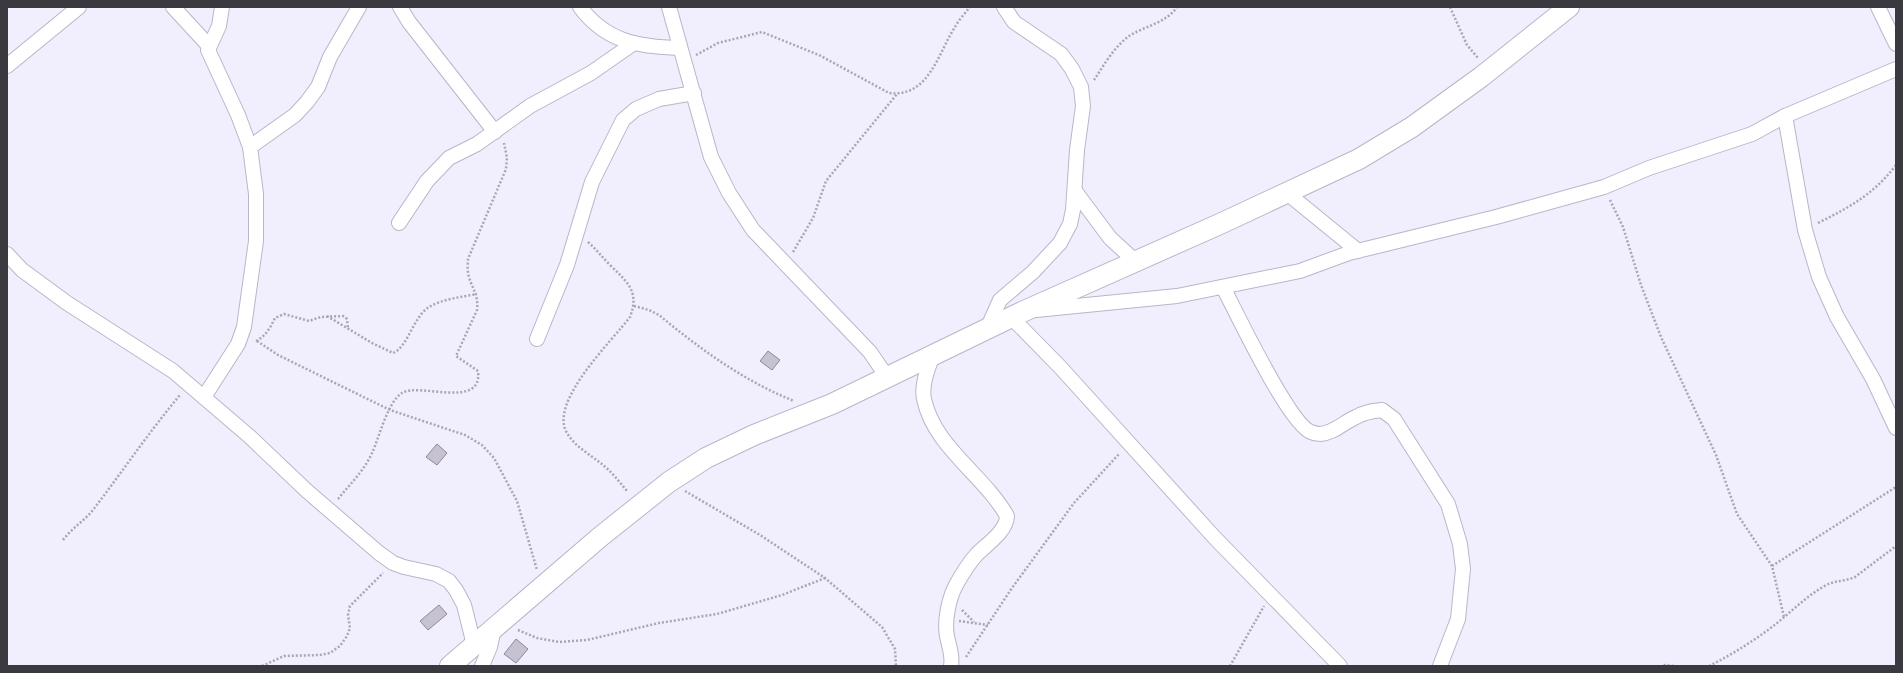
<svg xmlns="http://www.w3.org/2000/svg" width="1903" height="673" font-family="'Exo 2',sans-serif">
<rect width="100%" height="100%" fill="#f1eefe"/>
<!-- building -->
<g fill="#c6c2d2" stroke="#8b8897">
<path d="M768,351l12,9 -8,10 -12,-9z"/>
<path d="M437,444l10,9 -10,12 -11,-8z"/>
<path d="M439,605l8,9 -19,16 -8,-9z"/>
<path d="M516,639l12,10 -12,14 -12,-9z"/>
</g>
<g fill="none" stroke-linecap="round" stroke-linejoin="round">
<defs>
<g id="street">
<path d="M173,7l36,39"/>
<path d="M400,7l9,15 86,110"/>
<path d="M580,7c26,35 59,40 100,41"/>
<path d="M669,7l42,150 18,36 24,37 117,122 17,25"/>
<path d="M1878,7l18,37"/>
<path d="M7,66l72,-59"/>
<path d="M1785,116l20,114 14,47 18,40 36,62 23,49"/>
<path d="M250,147l45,-32 12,-13 11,-15 12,-30 29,-50"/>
<path d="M1075,191l35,47 25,23"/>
<path d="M1287,193l71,58"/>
<path d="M399,223l28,-42 22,-23 28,-14 53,-38 61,-33 43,-30"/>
<path d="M7,254l15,16 45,33 106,68 76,65 58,55 72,62 14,10 11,4 32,7 13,7 7,9 8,15 10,40"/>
<path d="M1223,287c13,25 66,137 88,145 2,1 7,2 9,2 14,-1 24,-12 36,-17 8,-5 17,-6 26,-7l12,9 54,85 12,40 3,25 -5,50 -18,47"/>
<path d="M1036,310l141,-14 123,-25 49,-18 147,-36 108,-30 45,-19 103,-34 33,-18 111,-47"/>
<path d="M1011,317l50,51 153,169 126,129"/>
<path d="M987,329l13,-29 33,-28 27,-29 10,-19 3,-14 4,-60 6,-44 -2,-19 -9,-18 -11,-15 -47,-32 -10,-15"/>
<path d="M537,339l30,-74 25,-83 31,-62 13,-11 23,-10 35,-6"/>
<path d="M933,355c-5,13 -12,30 -9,44 10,48 60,76 83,117 0,15 -21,29 -30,38 -8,9 -15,20 -21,31 -7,13 -12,36 -9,51 2,11 6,19 4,30"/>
<path d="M204,397l34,-53 6,-17 12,-86v-47l-6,-47 -12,-32 -30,-65 11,-24 3,-19"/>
<path d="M482,666l8,-19 4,-19"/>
</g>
<path id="secondary" d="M450,666l150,-129 69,-55 37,-24 48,-23 78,-31 190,-92 200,-89 137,-64 53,-32 69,-50 88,-70"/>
</defs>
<!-- street casing -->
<use href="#street" stroke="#b9b6c6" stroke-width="16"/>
<!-- secondary casing -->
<use href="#secondary" stroke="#b9b6c6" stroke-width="22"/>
<!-- path -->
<g stroke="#a9a6b3" stroke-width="2.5" stroke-dasharray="2 2" stroke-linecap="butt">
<path d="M1450,7l17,38 11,13"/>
<path d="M696,55l22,-12 44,-11 57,23 70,38c40,5 49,-40 66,-66 4,-7 10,-14 15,-20"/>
<path d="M1094,80c10,-15 20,-33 35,-44 16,-10 37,-13 48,-29"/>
<path d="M1610,200l13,27 18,58 20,52 55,118 21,59 35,52 12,51"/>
<path d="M1818,223c32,-16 56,-29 78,-58"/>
<path d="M588,242c8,7 14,15 22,23 17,17 30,26 20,52 -17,23 -82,85 -63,116 8,14 24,22 36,32 10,8 17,18 25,27"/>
<path d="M793,252l20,-34 13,-37 71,-87"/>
<path d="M634,306l15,4 10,5c41,34 85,66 135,86"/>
<path d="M327,316l45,27 21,10c15,-6 20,-36 36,-46 13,-8 33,-10 48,-13"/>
<path d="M256,341c10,-5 14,-13 19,-23l9,-4 25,7 12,-4 22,-1 4,3 1,10"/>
<path d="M257,341l21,14 112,55 75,25 17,10 12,13 23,43 20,69"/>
<path d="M685,491l75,44 65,43 57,49 13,22 1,17"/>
<path d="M338,499c12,-15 26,-28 34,-46 7,-15 16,-52 30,-60 17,-11 81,17 76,-22l-22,-15 21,-46c2,-18 -7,-23 -9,-38 -1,-4 0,-9 0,-13l38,-90 1,-11 -3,-15"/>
<path d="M63,540c9,-12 21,-19 30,-30 29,-38 56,-78 87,-115"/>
<path d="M1772,566l124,-79"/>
<path d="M962,610l12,12"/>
<path d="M959,621l29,4"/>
<path d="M518,630l19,8 22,4 28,-2 72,-17 58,-9 65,-19 43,-17"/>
<path d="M966,657l46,-69 62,-85 45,-49"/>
<path d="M262,666l22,-10 36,-1 10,-2 10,-7 7,-10 3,-8 -2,-13 2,-9 33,-33"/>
<path d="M1230,666l34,-60"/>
<path d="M1664,666l1,-1 10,1"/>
<path d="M1709,666c22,-11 43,-24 63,-39 17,-13 32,-29 51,-40 10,-7 21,-5 32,-10l41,-31"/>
</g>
<!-- street -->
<use href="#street" stroke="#fff" stroke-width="14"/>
<!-- secondary -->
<use href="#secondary" stroke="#fff" stroke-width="20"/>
</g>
<!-- border -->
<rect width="1903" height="673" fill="none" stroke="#3b3940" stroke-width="16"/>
</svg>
